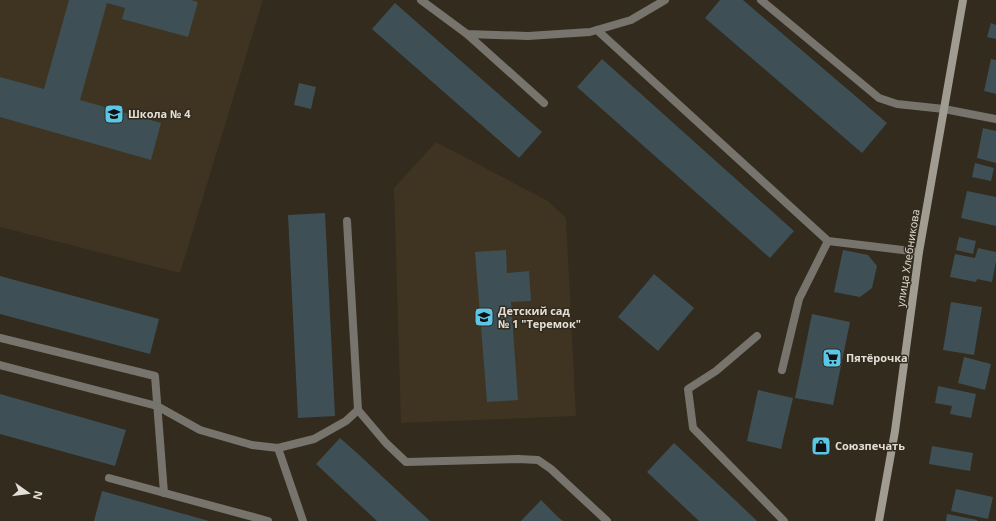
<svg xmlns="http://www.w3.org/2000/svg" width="996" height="521" font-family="'Open Sans',sans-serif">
<rect width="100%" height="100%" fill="#322b1e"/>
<!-- built -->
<g fill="#3e3421">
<path d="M0,0h263l-83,273 -180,-46z"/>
<path d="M436,142l112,59 18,17 10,198 -175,7 -7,-235z"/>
</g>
<!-- building -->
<g fill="#3e5055">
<path d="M69,0h122l7,2 -10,35 -66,-18 3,-11 -18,-5 -27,97 81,23 -10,37 -151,-43v-40l44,12z"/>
<path d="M720,0h23l144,123 -25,30 -157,-135z"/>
<path d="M395,3l147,129 -23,26 -147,-129z"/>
<path d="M991,23l5,2v14l-9,-2z"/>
<path d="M602,59l192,172 -24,27 -193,-171z"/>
<path d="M991,59l5,1v34l-12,-3z"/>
<path d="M299,83l17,4 -5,22 -17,-4z"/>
<path d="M983,128l13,3v32l-19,-5z"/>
<path d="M975,163l19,5 -3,13 -19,-4z"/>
<path d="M967,191l29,6v29l-35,-8z"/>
<path d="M325,213l10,203 -37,2 -10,-203z"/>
<path d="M959,237l17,4 -3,13 -17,-4z"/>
<path d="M978,248l18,4v9l-4,21 -15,-3 -1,3 -26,-5 5,-23 20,4z"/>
<path d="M506,250l1,23 22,-2 2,30 -20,1 7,98 -31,2 -12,-150z"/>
<path d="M843,250l25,5 9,11 -5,22 -12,9 -26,-5z"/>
<path d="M654,274l40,34 -36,43 -40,-34z"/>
<path d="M0,276l159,43 -9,35 -150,-40z"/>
<path d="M951,302l31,5 -8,48 -31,-5z"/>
<path d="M812,314l38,8 -17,83 -38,-7z"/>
<path d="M964,357l27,7 -6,26 -27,-7z"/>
<path d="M938,386l38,8 -5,24 -21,-4 2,-8 -17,-3z"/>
<path d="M758,390l35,8 -12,51 -34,-8z"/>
<path d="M0,394l126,36 -11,36 -115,-32z"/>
<path d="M340,438l17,15 73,68h-53l-61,-57z"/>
<path d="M674,443l61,57 22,21h-58l-52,-49z"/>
<path d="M932,446l41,7 -3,18 -41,-7z"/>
<path d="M956,489l37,8 -5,22 -37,-8z"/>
<path d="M102,491l107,30h-115z"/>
<path d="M541,500l18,18 4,3h-42z"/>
<path d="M947,514l30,6v1h-31z"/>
</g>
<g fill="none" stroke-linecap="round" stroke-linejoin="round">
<!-- lane -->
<g stroke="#77736d" stroke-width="8">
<path d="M421,0l46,34 61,2 62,-4 41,-12 34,-20"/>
<path d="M761,0l118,98 18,6 47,5 52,10"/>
<path d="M597,30l231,211 91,11"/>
<path d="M467,34l77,69"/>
<path d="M347,221l11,189 28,33 20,19 112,-3 20,1 13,9 56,52"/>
<path d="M757,336l-41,35 -28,18 5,39 91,93"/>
<path d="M0,338l155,38 9,117"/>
<path d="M0,365l157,41 43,24 52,15 26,3 36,-9 32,-18 12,-11"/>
<path d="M782,370l17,-71 29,-58"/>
<path d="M278,448l25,73"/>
<path d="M109,478l159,43"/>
</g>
<!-- secondary -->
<path stroke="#a19c91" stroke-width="8" d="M879,521l16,-90 24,-179 44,-252"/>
</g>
<!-- icons -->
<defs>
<symbol id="school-square" viewBox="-11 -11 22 22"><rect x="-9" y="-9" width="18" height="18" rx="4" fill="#5bc7e7" stroke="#322b1e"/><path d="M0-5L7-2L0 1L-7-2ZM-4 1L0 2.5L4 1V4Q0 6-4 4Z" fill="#111"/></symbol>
<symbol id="supermarket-square" viewBox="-11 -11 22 22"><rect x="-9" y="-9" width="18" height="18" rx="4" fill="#5bc7e7" stroke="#322b1e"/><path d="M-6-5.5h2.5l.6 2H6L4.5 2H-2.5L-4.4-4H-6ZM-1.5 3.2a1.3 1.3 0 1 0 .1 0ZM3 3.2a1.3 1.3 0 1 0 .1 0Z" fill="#111"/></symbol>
<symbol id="shop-square" viewBox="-11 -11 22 22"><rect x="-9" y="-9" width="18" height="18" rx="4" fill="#5bc7e7" stroke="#322b1e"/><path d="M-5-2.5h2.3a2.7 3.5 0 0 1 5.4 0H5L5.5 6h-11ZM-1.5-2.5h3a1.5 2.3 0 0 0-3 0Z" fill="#111"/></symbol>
</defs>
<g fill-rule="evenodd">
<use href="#school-square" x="103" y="103" width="22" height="22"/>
<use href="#school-square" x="473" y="306" width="22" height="22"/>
<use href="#supermarket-square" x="821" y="347" width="22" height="22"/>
<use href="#shop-square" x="810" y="435" width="22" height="22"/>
</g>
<g text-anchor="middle" stroke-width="3" stroke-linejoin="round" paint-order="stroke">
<!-- poi labels -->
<g font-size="11" font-weight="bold" fill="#e3ded6" stroke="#322b1e" text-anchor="start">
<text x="128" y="118">Школа № 4</text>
<text x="498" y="315">Детский сад<tspan x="498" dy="13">№ 1 "Теремок"</tspan></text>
<text x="846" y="362">Пятёрочка</text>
<text x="835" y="450">Союзпечать</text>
</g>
<!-- street labels -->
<g font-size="11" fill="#e3ded6" stroke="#322b1e">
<text transform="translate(908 258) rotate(-81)" y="4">улица Хлебникова</text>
</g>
</g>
<!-- north arrow -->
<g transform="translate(28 493) rotate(104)" stroke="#322b1e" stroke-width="3" paint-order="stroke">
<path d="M0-3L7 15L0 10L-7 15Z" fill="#e3ded6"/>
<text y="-6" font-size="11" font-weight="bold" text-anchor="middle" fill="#e3ded6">N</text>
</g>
</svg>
